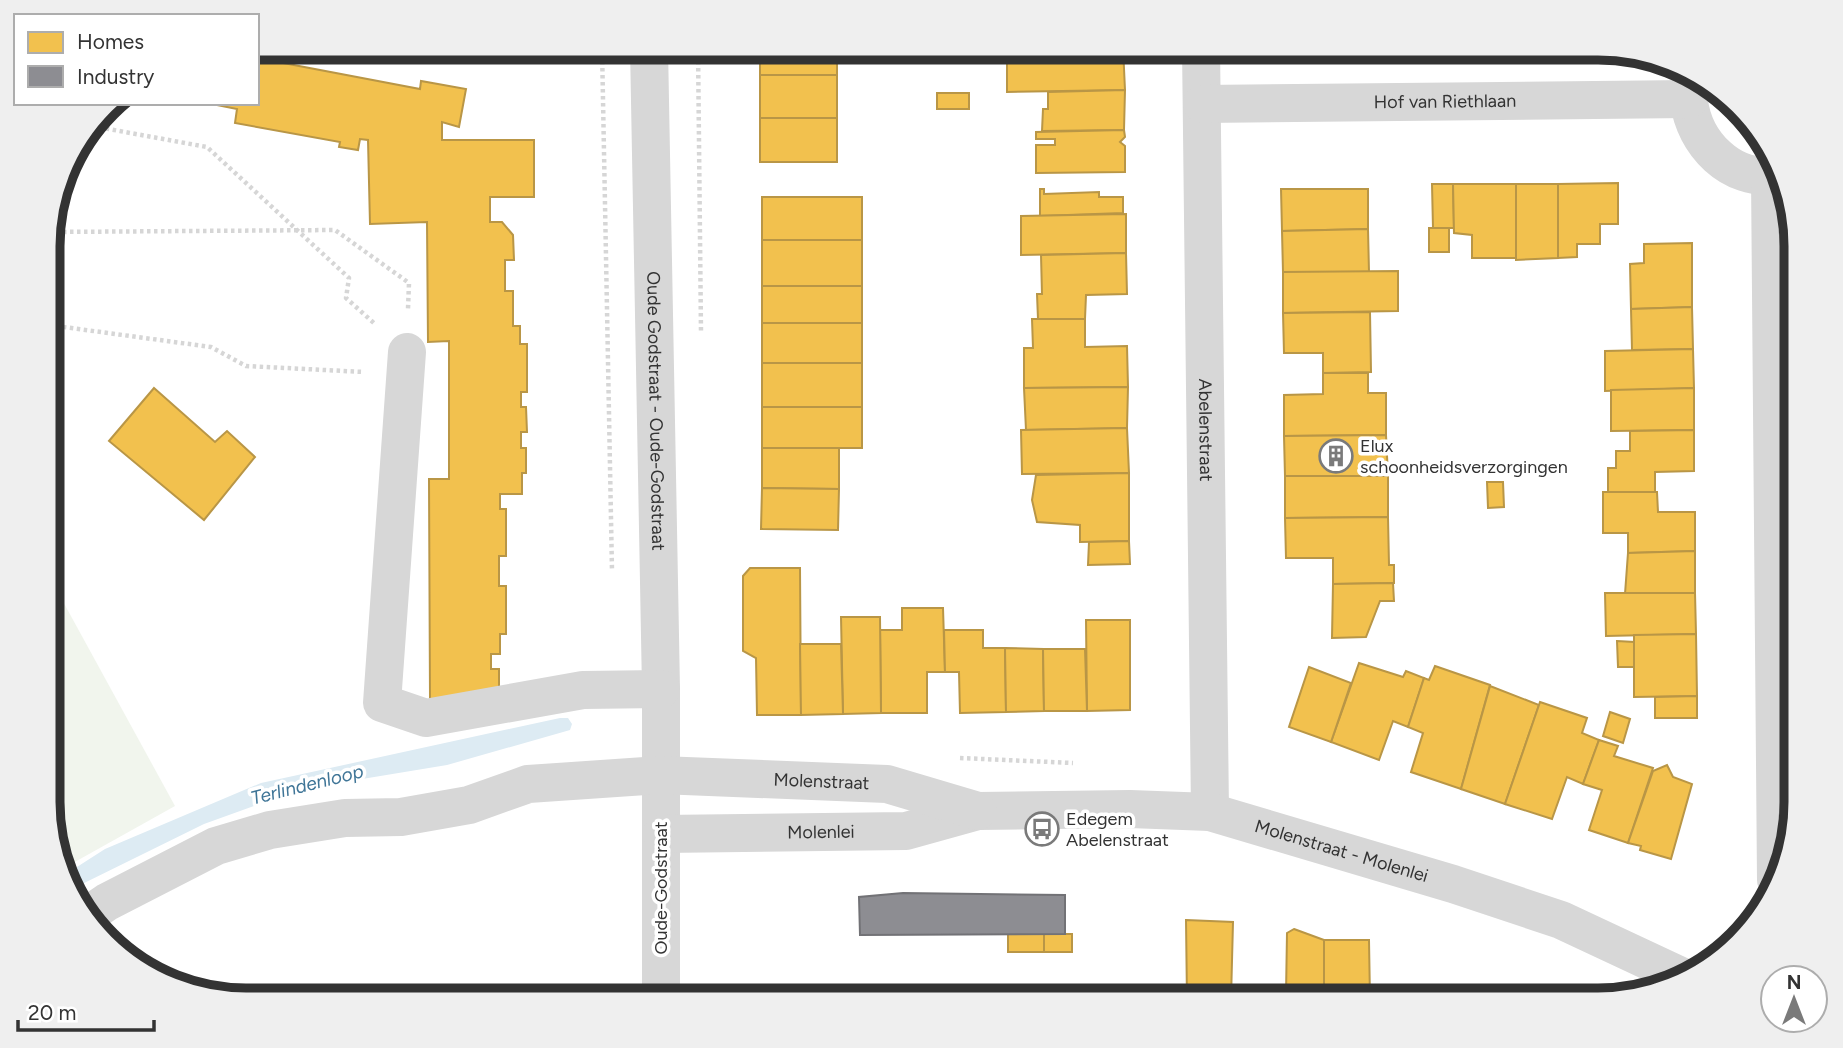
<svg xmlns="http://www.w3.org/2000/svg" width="1843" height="1048" font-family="Figtree,sans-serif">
<rect width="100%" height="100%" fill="#fff"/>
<!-- green -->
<path fill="#f1f5ed" d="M49,576l126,230 -111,62 -15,-40z"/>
<!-- water -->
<path fill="#ddebf3" d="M560,718h8l4,6 -2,6 -123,35 -97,16 -77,18 -69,25 -132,65 -6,-15 39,-25 156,-66z"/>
<!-- homes -->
<g fill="#f2c14e" stroke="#b99646" stroke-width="2">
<rect x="760" y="47" width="77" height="28"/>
<path d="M1007,47h116l2,43 -118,2z"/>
<path d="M257,58l163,31 1,-8 45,8 -7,38 -17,-5v18h92v57h-44v25h12l11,13 1,25h-9v31h8v35h7v18h7v48h-6v15h5l1,25h-6v16h5v25h-4v21h-22v15h6v47h-7v30h7v48h-6v20h-9v15h8v30h-69l-1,-220h20v-138l-21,1 -1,-120 -57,2 -2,-84 -8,-1 -2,11 -19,-3 1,-5 -105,-19 2,-14 -30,-6h50z"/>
<rect x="760" y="75" width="77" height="43"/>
<path d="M1125,90l-1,40 -82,1 1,-22h5v-17z"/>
<rect x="937" y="93" width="32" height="16"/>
<rect x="760" y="118" width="77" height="44"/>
<path d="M1124,130l1,7 -5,5 5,4v26l-89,1v-28h19v-6h-19v-7z"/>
<path d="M1618,183v41h-18v20h-23v13l-19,1v-74z"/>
<path d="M1432,184h21l1,44h-21z"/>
<path d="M1453,184h63v74h-44v-23l-18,-2z"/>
<path d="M1516,184h42v74l-42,2z"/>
<path d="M1040,189h4v5l55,-2v5h24v16l-83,3z"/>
<path d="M1281,189h87v40l-86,2z"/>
<rect x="762" y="197" width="100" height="43"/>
<path d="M1126,214v39l-105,2v-39z"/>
<rect x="1429" y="228" width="20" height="24"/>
<path d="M1368,229l1,43h-86l-1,-41z"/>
<rect x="762" y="240" width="100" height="46"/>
<path d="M1692,243v64l-61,2 -1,-45 14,-1v-19z"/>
<path d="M1126,253l1,41 -41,1 -1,24h-47l-1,-25h5l-1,-39z"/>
<path d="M1398,271v40l-115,2v-41z"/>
<rect x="762" y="286" width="100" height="37"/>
<path d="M1692,307l1,42 -61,1 -1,-41z"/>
<path d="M1370,312l1,60 -48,1v-20h-39l-1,-40z"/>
<path d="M1032,319h53v28l42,-1 1,41 -104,1v-40h9z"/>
<rect x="762" y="323" width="100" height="40"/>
<path d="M1693,349l1,39 -89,3v-40z"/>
<rect x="762" y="363" width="100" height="44"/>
<path d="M1323,373h45v20h18v42l-102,1v-41l39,-1z"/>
<path d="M1128,387l-1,41 -101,2 -2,-42z"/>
<path d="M154,388l61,54 12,-11 28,26 -51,63 -95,-79z"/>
<path d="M1694,388v42l-83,1v-41z"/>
<rect x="762" y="407" width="100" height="41"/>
<path d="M1127,428l2,45 -107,1 -1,-44z"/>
<path d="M1694,430v41l-39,1v20h-47v-24h8v-17h14v-20z"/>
<path d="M1386,435l2,41h-103l-1,-40z"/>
<path d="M762,448h77v41l-77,-1z"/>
<path d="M1129,473v68l-49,1v-17l-43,-3 -5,-22 4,-25z"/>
<path d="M1285,476h103v41l-103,1z"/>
<path d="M1487,482h16l1,25 -16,1z"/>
<path d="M762,488l77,1 -1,41 -77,-1z"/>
<path d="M1603,492h54l1,20h37v39l-67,2v-20h-25z"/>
<path d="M1388,517l1,48h5v18l-61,1v-26h-47l-1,-40z"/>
<path d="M1129,541l1,23 -42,1 1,-23z"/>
<path d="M1695,551v42l-70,1 3,-41z"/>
<path d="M750,568h50l1,147h-44l-1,-57 -13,-7v-75z"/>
<path d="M1393,583l1,18h-14l-14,36 -34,1 1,-54z"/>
<path d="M1605,593h90l1,41 -90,2z"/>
<path d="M902,608h41l2,64h-18v41h-46l-1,-83h22z"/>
<path d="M841,617h39l1,96 -38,1z"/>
<path d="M1086,620h44v90l-43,1z"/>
<path d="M944,630h39v18h22l1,64 -46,1 -1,-41h-14z"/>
<path d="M1696,634l1,62 -63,1v-62z"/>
<path d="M1617,641l17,1v25h-16z"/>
<path d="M800,644h41l2,70 -42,1z"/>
<path d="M1005,648l38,1 1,62 -38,1z"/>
<path d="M1043,649h42l2,62h-43z"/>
<path d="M1359,663l44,14 3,-6 18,7 -16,49 -15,-6 -14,39 -48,-18z"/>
<path d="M1435,666l55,19 -29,104 -50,-17 12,-39 -15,-6 16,-49 5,2z"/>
<path d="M1309,667l42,16 -20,59 -42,-15z"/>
<path d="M1490,686l49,19 -34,99 -44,-15z"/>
<path d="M1697,696v22h-42v-21z"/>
<path d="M1540,702l47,16 -5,15 17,7 -16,44 -16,-7 -15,42 -47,-15z"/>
<path d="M1610,712l20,7 -7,24 -20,-7z"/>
<path d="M1599,740l19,6 -4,10 39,12 -25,75 -39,-13 13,-40 -19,-6z"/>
<path d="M1667,765l6,12 19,7 -21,75 -31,-9 1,-4 -13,-3 25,-72z"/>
<path d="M1186,920l47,2 -2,78h-44z"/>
<path d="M1294,929l30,11v60h-32l1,-6h-7l1,-61z"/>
<rect x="1008" y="934" width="36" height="18"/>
<rect x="1044" y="934" width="28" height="18"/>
<path d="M1324,940h45l1,60h-46z"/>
<path d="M773,987h38v14h-39z"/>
<path d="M1440,988l31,12h-37z"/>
</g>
<!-- industry -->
<path fill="#8d8d92" stroke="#727276" stroke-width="2" d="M903,893l162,2v39l-205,1 -1,-38z"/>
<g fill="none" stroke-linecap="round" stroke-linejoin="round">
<!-- path -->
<g stroke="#d6d6d6" stroke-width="4.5" stroke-dasharray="3.5 3.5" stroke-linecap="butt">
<path d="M587,47l15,8"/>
<path d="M602,47l10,524"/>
<path d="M698,47l3,285"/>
<path d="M92,126l115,21 142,131 -3,20 29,26"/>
<path d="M49,232l286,-2 74,53 -1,26"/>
<path d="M49,325l162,22 35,19 118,6"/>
<path d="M960,758l113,5"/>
</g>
<!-- minor -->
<g stroke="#d7d7d7" stroke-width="38">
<path id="s1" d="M649,47l12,642v312"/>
<path id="s2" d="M1201,47l9,765"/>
<path d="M1693,74c-1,8 -5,18 -4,27 5,42 42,81 87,74"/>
<path id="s3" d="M1202,104l487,-5"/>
<path d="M1770,176l6,704"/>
<path d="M407,352l-25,351 44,15 157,-28 78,-1"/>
<path id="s4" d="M662,834l244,-3 72,-20 152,-2 80,3 243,72 108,36 124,58"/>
<path id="s5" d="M85,917l22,-15 109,-56 54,-16 75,-12 56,-1 68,-12 59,-21 132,-9 227,9 91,27"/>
</g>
</g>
<!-- icons -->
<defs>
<symbol id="building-ring" viewBox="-11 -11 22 22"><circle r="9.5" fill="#fff" stroke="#7a7a7a" stroke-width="1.5"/><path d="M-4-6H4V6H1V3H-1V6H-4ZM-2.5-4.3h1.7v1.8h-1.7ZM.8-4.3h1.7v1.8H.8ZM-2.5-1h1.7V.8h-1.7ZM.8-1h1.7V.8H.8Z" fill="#7a7a7a"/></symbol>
<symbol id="bus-ring" viewBox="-11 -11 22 22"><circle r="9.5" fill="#fff" stroke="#7a7a7a" stroke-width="1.5"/><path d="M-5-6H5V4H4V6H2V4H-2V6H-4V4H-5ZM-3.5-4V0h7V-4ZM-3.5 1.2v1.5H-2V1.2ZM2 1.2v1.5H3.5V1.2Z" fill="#7a7a7a"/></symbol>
</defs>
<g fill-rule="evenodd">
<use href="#building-ring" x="1317" y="437" width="38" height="38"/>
<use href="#bus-ring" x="1023" y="810" width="38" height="38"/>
</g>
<g text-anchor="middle" stroke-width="7" stroke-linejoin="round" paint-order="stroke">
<!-- street labels -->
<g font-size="18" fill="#333" stroke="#fff">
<text dy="6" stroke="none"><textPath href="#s3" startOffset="243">Hof van Riethlaan</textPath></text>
<text dy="6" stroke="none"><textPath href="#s1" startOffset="364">Oude Godstraat - Oude-Godstraat</textPath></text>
<text dy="6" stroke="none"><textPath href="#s2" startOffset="383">Abelenstraat</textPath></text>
<text dy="6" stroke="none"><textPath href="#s5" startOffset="763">Molenstraat</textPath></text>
<text dy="6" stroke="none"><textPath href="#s4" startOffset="159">Molenlei</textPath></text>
<text dy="6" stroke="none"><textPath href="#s4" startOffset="688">Molenstraat - Molenlei</textPath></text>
<text transform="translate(661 888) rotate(-90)" y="6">Oude-Godstraat</text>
</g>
<!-- poi labels -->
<g font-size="18" fill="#333" stroke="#fff" text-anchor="start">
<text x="1360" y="452">Elux<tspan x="1360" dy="21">schoonheidsverzorgingen</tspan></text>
<text x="1066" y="825">Edegem<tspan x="1066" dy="21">Abelenstraat</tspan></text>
</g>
<!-- water labels -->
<g font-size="19" font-style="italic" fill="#3f7597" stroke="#fff">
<text transform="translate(307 784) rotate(-14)" y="7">Terlindenloop</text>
</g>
</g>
<!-- crop -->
<path d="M0 0H1843V1048H0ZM246 60H1598A186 186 0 0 1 1784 246V802A186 186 0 0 1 1598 988H246A186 186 0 0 1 60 802V246A186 186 0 0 1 246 60Z" fill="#efefef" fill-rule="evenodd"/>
<path fill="none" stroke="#333" stroke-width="9" d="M246 60H1598A186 186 0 0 1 1784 246V802A186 186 0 0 1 1598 988H246A186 186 0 0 1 60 802V246A186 186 0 0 1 246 60Z"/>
<!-- legend -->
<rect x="14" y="14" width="245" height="91" fill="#ffffff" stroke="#adadad" stroke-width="2"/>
<rect x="28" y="32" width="35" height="21" fill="#f2c14e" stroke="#adadad" stroke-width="2"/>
<text x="77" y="49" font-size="21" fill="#333333">Homes</text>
<rect x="28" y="66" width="35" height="21" fill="#8d8d92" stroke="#adadad" stroke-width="2"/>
<text x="77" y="84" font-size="21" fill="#333333">Industry</text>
<!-- north arrow -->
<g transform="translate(1794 999)"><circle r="33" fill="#ffffff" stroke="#adadad" stroke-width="2"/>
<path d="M0-5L12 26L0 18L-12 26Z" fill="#7a7a7a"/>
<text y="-10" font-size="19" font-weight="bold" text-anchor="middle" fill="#333333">N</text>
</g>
<!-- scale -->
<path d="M18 1020v10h136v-10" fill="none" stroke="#333333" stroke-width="3.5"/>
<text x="28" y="1020" font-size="21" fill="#333333" stroke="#ffffff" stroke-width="5" paint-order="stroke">20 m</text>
</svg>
